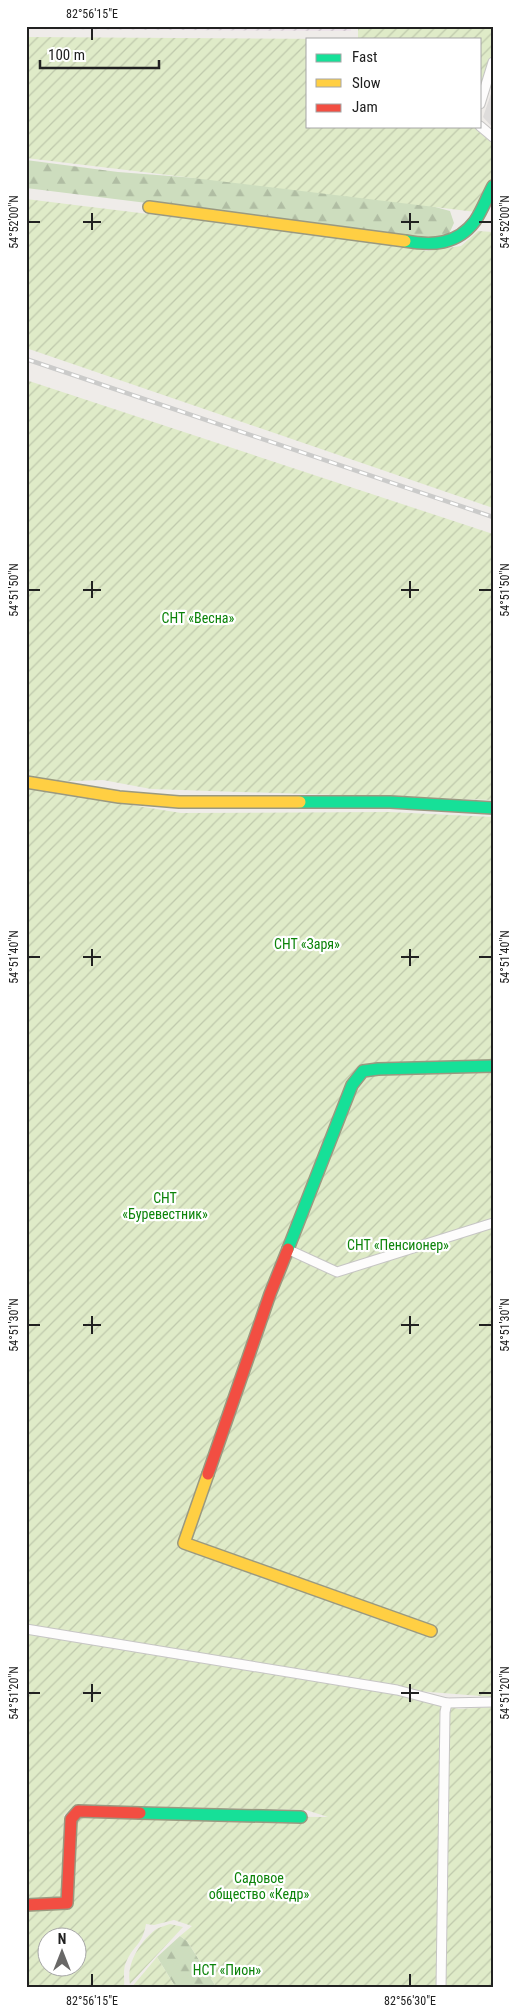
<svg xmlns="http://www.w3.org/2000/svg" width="519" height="2014" font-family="'Roboto Condensed',sans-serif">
<defs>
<pattern id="industrial-furrows" width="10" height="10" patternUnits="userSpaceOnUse" patternTransform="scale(1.25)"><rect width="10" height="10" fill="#ece2e9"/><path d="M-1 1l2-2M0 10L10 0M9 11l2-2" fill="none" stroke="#cac2c8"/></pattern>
<pattern id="forest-firs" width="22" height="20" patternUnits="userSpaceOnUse" patternTransform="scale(1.25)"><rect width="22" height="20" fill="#cdddbe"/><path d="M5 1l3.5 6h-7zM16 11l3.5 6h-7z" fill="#b0bda3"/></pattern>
<pattern id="garden-furrows" width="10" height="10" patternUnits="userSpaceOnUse" patternTransform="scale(1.25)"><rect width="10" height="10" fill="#dfebc8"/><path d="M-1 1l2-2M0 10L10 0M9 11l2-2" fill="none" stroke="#bfc9ac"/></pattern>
</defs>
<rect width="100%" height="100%" fill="#efece9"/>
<!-- residential -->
<path fill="#dedcdb" d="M493,88v40l-10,-11z"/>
<!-- industrial -->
<path fill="url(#industrial-furrows)" d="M26,26h325v5l-325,-2z"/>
<!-- forest -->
<g fill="url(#forest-firs)">
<path d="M26,160l92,12 104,8 206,25 22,6 4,12 -6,13 -11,3 -411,-51z"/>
<path d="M180,1936l7,5 30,47h-41l-19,-31z"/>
</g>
<!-- garden -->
<g fill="url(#garden-furrows)" fill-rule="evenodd">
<path d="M358,26h135v36l-13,38v-61h-122z"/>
<path d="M26,37l304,2h-22v87h170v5l15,13v32l-17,36 -450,-54z"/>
<path d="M26,199l349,43 52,9 34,-5 17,-15 15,1v276l-467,-160z"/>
<path d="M26,380l467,154v266l-342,-11 -48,-9 -54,2 -23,-5z"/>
<path d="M26,788l155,25 208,-1 104,5v880l-76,-6 -258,-45 -133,-21z"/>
<path d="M26,1632l370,62 63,15 34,-2v281h-276l-30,-47 -7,-5 12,-10 -18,-6 -20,5 -8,-1c-4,21 -11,20 -19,36 -5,9 -2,19 -3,28h-98v-80l46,-3 1,-84 8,-6 247,2 -22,-7 -231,-5 -11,10 -2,82 -36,2zM48,1936h30v30h-30z"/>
<path d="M170,1924l13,3 -53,57c-4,-20 9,-41 25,-54 4,-3 10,-4 15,-6z"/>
<path d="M157,1957l19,31h-45z"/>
</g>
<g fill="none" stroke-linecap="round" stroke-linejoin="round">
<defs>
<g id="street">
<path d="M480,104l13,-42"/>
<path d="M480,126l13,11"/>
<path d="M287,1249l50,23 156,-49"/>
<path d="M26,1629l371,61 50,13 46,-1"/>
<path d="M441,1988l4,-276 2,-9"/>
</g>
<g id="fast">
<path d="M405,241c27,5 52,4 70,-20 7,-10 12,-24 18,-35"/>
<path d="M300,802h90l103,6"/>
<path d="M288,1249l64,-164 11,-14 15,-2 115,-3"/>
<path d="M140,1813l161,4"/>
</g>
<g id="slow">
<path d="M149,207l256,34"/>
<path d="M26,782l93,15 60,5h121"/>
<path d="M208,1474l-24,69 247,88"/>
</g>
<g id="jam">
<path d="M208,1474l62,-180 18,-45"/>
<path d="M26,1905l41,-2 4,-84 7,-8 62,2"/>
</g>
</defs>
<!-- street casing -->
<use href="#street" stroke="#c6c5c4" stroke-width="11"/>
<!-- fast casing -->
<use href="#fast" stroke="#9a9980" stroke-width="14"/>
<!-- slow casing -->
<use href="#slow" stroke="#9a9980" stroke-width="14"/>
<!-- jam casing -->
<use href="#jam" stroke="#9a9980" stroke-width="14"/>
<!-- street -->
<use href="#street" stroke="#fdfcfc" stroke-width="9"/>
<!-- fast -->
<use href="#fast" stroke="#16e098" stroke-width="11"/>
<!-- slow -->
<use href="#slow" stroke="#ffcf43" stroke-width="11"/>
<!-- jam -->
<use href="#jam" stroke="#f24e42" stroke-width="11"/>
<defs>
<path id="rail" d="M26,359l467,158"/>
</defs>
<!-- rail casing -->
<use href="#rail" stroke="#cbcbca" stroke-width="4.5"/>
<!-- rail -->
<use href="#rail" stroke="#fff" stroke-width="2.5" stroke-dasharray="8" stroke-linecap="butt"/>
</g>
<!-- ticks -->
<path fill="none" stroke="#212121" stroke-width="2" d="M92,28v12M92,213v17M410,213v17M28,222h12M83,222h18M401,222h18M479,222h13M92,581v17M410,581v17M28,590h12M83,590h18M401,590h18M479,590h13M92,949v17M410,949v17M28,957h12M83,957h18M401,957h18M479,957h13M92,1316v18M410,1316v18M28,1325h12M83,1325h18M401,1325h18M479,1325h13M92,1684v18M410,1684v18M28,1693h12M83,1693h18M401,1693h18M479,1693h13M92,1974v12M410,1974v12"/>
<g text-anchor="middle" stroke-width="4.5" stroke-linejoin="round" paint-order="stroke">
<!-- park labels -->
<g font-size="14" fill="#0c840a" stroke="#fff">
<text x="198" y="623">СНТ «Весна»</text>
<text x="307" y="949">СНТ «Заря»</text>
<text x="165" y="1203">СНТ<tspan x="165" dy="16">«Буревестник»</tspan></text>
<text x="398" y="1250">СНТ «Пенсионер»</text>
<text x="259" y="1883">Садовое<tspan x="259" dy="16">общество «Кедр»</tspan></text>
<text x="227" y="1975">НСТ «Пион»</text>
</g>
</g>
<!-- border -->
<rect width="519" height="2014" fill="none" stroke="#ffffff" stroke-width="55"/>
<!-- legend -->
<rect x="306" y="38" width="175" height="90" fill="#ffffff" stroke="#a6a6a6"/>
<rect x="316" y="54" width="25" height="8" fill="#16e098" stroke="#a6a6a6"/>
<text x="352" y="62" font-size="15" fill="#212121">Fast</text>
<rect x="316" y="79" width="25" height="8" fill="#ffcf43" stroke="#a6a6a6"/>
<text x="352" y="88" font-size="15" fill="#212121">Slow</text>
<rect x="316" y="104" width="25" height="8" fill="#f24e42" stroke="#a6a6a6"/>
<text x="352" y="112" font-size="15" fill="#212121">Jam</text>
<!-- north arrow -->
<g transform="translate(62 1952)"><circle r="24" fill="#ffffff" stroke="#a6a6a6"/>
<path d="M0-4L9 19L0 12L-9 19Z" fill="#696867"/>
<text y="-8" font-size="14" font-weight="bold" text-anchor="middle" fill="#212121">N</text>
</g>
<!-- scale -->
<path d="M40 60v8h119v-8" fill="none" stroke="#212121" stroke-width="2.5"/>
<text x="48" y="60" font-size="15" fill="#212121" stroke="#ffffff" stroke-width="4" paint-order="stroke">100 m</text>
<rect x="28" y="28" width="464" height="1958" fill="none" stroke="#212121" stroke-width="2"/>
<g font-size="12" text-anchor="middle" fill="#212121">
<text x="92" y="18">82°56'15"E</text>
<text transform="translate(14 222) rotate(-90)" y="4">54°52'00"N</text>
<text transform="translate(505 222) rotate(-90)" y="4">54°52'00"N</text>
<text transform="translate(14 590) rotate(-90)" y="4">54°51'50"N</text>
<text transform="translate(505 590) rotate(-90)" y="4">54°51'50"N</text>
<text transform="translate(14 957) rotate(-90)" y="4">54°51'40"N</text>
<text transform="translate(505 957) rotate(-90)" y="4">54°51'40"N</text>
<text transform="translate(14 1325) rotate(-90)" y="4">54°51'30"N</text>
<text transform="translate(505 1325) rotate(-90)" y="4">54°51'30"N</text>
<text transform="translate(14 1693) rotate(-90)" y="4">54°51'20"N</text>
<text transform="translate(505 1693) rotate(-90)" y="4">54°51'20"N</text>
<text x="92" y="2005">82°56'15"E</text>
<text x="410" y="2005">82°56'30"E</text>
</g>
</svg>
